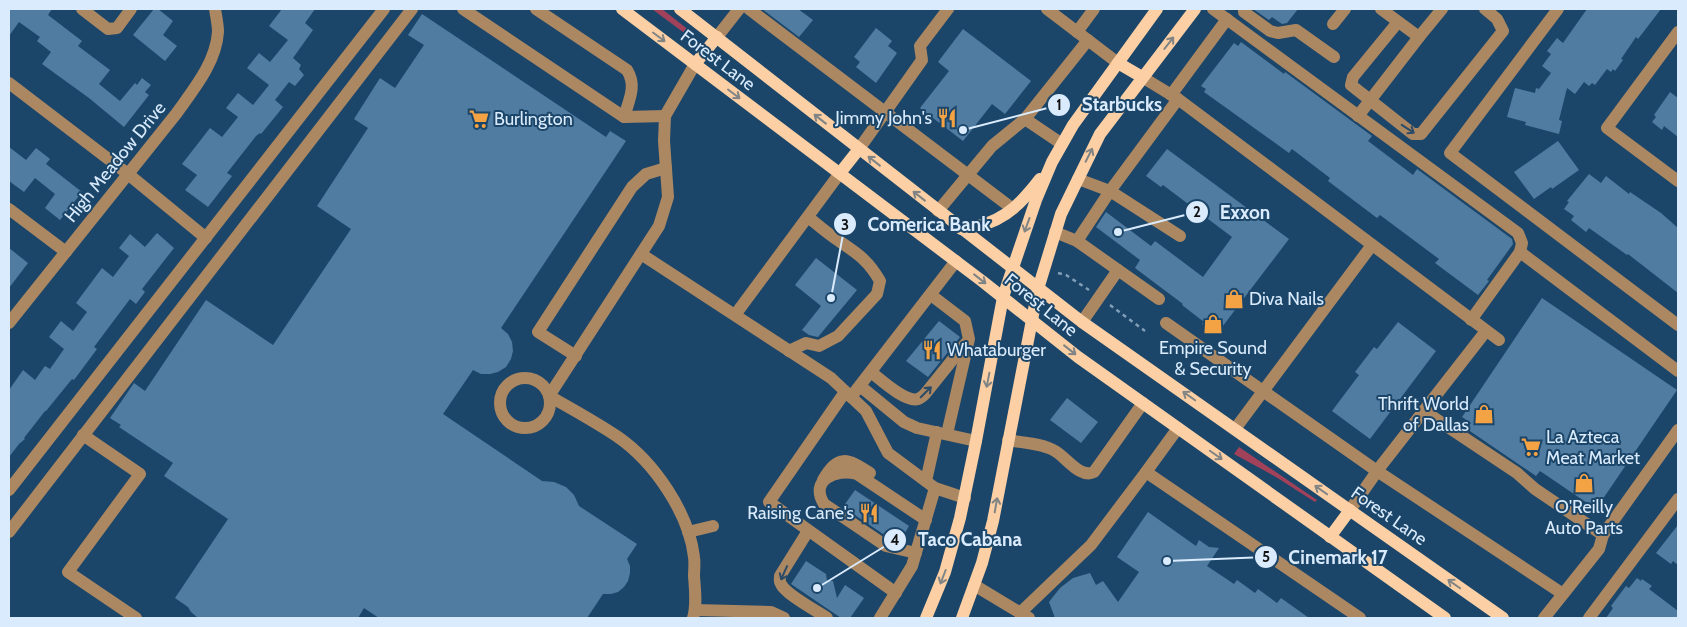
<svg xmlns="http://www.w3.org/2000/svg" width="1687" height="627" font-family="Cabin,sans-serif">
<rect width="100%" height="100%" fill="#1c4669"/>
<!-- green -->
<g fill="#a2425a">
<path d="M652,9h10l28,22 -3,4z"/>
<path d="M1239,447l78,53 -2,2 -39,-25 -42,-23z"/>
</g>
<!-- building -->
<g fill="#517ca2">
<path d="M9,9h43l-4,6 34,26 -4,5 32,24 -11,14 21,17 15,-18 2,2 5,-7 9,7 -6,7 4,3 -25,32 -35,-29 -47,-34 9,-12 -14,-11 3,-4 -21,-15 -10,14z"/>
<path d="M154,9h4l15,12 -10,14 14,11 -12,15 -32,-26z"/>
<path d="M282,9h33l-10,14 8,7 -20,28 8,7 -2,4 5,6 -9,11 -6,-4 -14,18 8,7 -22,27 -1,-1 -4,3 -29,37 5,3 -24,31 -23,-17 12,-15 -15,-11 28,-36 12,9 16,-20 -12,-9 12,-15 15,12 16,-20 -22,-17 12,-15 11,9 18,-22 -19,-14z"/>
<path d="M762,9h36l15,11 -14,17z"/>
<path d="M1253,9h45l-11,14 -5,1 -10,-7 -3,3z"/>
<path d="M1587,9h74l-23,30 -2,-2 -15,22 2,1 -8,11 -2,-2 -2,3 -4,-3 -12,16 -3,-2 -3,3 -5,-4 -9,12 -8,-6 -8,32 3,1 -3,13 -34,-9 1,-3 -19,-5 8,-29 20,5 1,-5 3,1 12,-16 -9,-7 9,-12 -4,-3 10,-13 6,5z"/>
<path d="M422,14l184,123 4,-6 16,10 -125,187 7,6 4,8 1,9 -2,8 -5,8 -8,5 -8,2h-9l-8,-4 -30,44 99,67 12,1 12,5 8,8 5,11 58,38 -10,15 3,7v7l-2,8 -4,6 -6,5 -7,2h-8l-16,24h-208l-15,-10 -6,10h-160l-7,-6 -3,-5 -13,-9 53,-79 -64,-43 9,-13 -54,-36 2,-2 -11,-7 24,-35 11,8 61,-91 67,45 78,-116 -34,-23 51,-78 -14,-9 26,-41 15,10 29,-43 -16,-10z"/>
<path d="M876,28l16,13 -4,5 9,7 -21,30 -20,-16 4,-5 -6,-5z"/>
<path d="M963,29l68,52 -26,33 -13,-10 -29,37 -43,-33 29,-37 -11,-9z"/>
<path d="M1241,42l43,32 1,-2 87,64 -4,5 45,34 4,-6 95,70 1,5 -26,36 2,1 -11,14 -43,-32 4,-4 -59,-44 -3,3 -49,-37 2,-3 -38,-29 -3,4 -85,-61 2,-3 -5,-3 33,-43 4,3z"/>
<path d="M1670,92l8,6v39l-14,-11 -2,4 -10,-8 4,-5 -2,-2z"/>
<path d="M1558,141l21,29 -27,19 -1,-2 -17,12 -20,-27z"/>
<path d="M9,147l17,13 10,-12 14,11 -4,5 36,28 -22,28 -15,-12 10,-14 -20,-16 -11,14 -15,-11z"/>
<path d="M1167,149l122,90 -73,96 -14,-11 2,-2 -22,-17 1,-1 -48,-36 5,-8 -44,-33 10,-15 45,34 4,-5 48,36 29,-40 -69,-52 -2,2 -15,-11z"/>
<path d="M1589,174l12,9 5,-7 23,18 1,-2 31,21 17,15v65l-50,-39 -1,1 -38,-27 -3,4 -15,-12 3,-4 -10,-7 5,-7 -2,-1z"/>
<path d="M157,233l17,15 -32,41 3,3 -9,12 -6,-5 -36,48 3,2 -23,31 -2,-1 -26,32h-1l-21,27 1,1 -6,5 -10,13v-67l14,-20 12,10 10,-14 5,3 14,-20 -15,-12 12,-16 12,10 14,-19 -11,-9 26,-35 11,9 16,-21 -10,-8 11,-14 15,13z"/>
<path d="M9,248l19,15 -19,25z"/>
<path d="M816,258l41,32 -39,47 -9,-2 -7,-5 19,-24 -26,-21z"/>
<path d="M1542,298l135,92 -81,119 -56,-38 -4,5 -69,-47 4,-6 -9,-6z"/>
<path d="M939,321l21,16 -32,40 -22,-16z"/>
<path d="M1398,322l38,29 -66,88 -38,-28 27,-36 -4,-3 19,-25 3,2z"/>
<path d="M1067,398l31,24 -17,21 -31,-23z"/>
<path d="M855,490l54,36 -6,10 -8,-5 -6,7 -46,-31z"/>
<path d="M1148,512l48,34 3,-6 10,7 10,1 -12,18 27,18 3,-4 18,13 3,-4 19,14 4,-5 28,20h-254l-6,-16 11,-14 13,-10 17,-5 6,12 7,-4 15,21 21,-30 -22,-15z"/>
<path d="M1678,525v40l-5,-4 -2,3 -15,-11z"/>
<path d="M806,561l20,13 1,7h6l4,17 8,-13 19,13 -14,20h-9l-50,-34z"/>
<path d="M1637,578l4,3 1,-2 10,7 -3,3 29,22v7h-72l7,-10 -2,-2 15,-20 3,2z"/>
</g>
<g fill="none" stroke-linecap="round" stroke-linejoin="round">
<!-- path -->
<g stroke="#819eb7" stroke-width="2.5" stroke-dasharray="4 4" stroke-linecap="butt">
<path d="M1058,273l8,2 23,15"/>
<path d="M1110,305l35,26"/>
</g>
<!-- minor -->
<g stroke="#ab8762" stroke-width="12">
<path d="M82,9l26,20 9,-1 14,-19"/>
<path d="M463,9l161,108 41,-1"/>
<path d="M536,9l91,61c10,16 2,30 -3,47"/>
<path d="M749,9l264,200"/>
<path d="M1047,9l71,54"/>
<path d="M1213,9l305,224 4,10 -2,9"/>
<path d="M1244,9v3l26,19 8,2 18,-3 38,27"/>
<path d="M1381,9l38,28 23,-28"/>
<path d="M1558,9l-108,144 228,172"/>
<path d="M1398,22l-45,55 -2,8 62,49h8l82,-103 -6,-12 -12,-10"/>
<path d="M1333,24l12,-15"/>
<path d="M1077,32l17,-23"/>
<path d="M1678,32l-71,96 71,53"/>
<path d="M717,37l22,-28"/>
<path d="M1142,77l36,22 321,241"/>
<path d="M9,83l119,91 78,64"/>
<path d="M1171,95l56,-76"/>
<path d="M1358,116l61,-79"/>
<path d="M1062,144l-37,-25 63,-79"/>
<path d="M859,149l63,-89 -2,-14 28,-37"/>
<path d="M1078,179l32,12 70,45"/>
<path d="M9,209l57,43"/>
<path d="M938,211l54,-65 33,-27"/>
<path d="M1055,232l22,9 82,58"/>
<path d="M1077,241l33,-50 68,-92"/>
<path d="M641,254l190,124 35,33 22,42 47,35 30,10"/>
<path d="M931,295l34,26 4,18 -22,95"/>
<path d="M735,315l105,-142"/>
<path d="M1471,320l49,-68 158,119"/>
<path d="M1082,322l36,-52"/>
<path d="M9,323l167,-209c17,-24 40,-51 42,-82 0,-8 -2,-16 -3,-23"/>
<path d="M1166,323l211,148 186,123"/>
<path d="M789,351l17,-8 13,3 19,-10 39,-42 3,-13c-12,-21 -22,-27 -41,-40 -11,-7 -21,-16 -31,-24"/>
<path d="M576,356l-38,-24 94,-145 14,-13 20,-6"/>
<path d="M871,372c10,8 35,31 47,27 3,-1 5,-3 7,-5l41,-51"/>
<circle cx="525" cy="403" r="25"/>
<path d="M860,386l44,36 13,6 59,13"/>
<path d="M845,392l-76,110 127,91"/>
<path d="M851,397l105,-136"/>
<path d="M1424,411l93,62 18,16 68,46"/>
<path d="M1178,428l-32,44 214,146"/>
<path d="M1235,429l137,-184"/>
<path d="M83,435l57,39 -72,98 68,46"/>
<path d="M1008,440c15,3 34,3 47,11 11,6 25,28 39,21l49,-69"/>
<path d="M823,480c15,-26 24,-22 47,-7"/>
<path d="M926,481l11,-49"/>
<path d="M9,490l375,-481"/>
<path d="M1350,510l30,-43 106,-136"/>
<path d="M808,531l-28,45c0,3 -1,5 1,8 4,10 36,27 46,34"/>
<path d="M9,532l403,-523"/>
<path d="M688,532l25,-6"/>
<path d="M916,553l-30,-7 -62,-42c-15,-24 12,-36 33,-30l69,46"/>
<path d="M974,585l55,33"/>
<path d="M695,610l76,2 13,6"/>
<path d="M1020,613l71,-68 55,-73"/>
<path d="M693,618c4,-13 2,-28 1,-42 0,-6 1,-12 0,-19 -5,-44 -40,-95 -76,-120 -22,-15 -46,-28 -69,-41l110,-170 9,-29 -4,-56 1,-25 30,-52"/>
<path d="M880,618l32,-52 23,-78"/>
<path d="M1544,618l55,-69 4,-14 75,-105"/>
<path d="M1589,618l89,-119"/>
</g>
<!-- major -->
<g stroke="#fcd0a4" stroke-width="12">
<path d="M622,9l360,272 96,76 367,261"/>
<path d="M680,9l402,313 421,296"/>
<path d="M1118,63l24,14"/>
<path d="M695,64l22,-27"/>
<path d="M840,173l19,-24"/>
<path d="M961,229c37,-3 57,-21 79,-50"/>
<path d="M1330,537l20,-27"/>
<path d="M926,618l19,-46 15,-54 16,-77 27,-144 33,-97 16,-38 21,-37 84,-116"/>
<path d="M962,618l20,-55 11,-42 45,-232 23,-75 39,-80 95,-125"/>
</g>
</g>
<!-- one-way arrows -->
<defs><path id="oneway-shaft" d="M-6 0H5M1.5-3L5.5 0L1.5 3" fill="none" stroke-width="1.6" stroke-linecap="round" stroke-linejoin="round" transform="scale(1.25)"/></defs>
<g stroke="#818484">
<use href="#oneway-shaft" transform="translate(659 37) rotate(37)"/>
<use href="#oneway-shaft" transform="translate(1169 43) rotate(-52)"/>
<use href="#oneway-shaft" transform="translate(734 94) rotate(37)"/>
<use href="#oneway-shaft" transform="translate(820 119) rotate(-142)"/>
<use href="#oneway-shaft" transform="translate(1089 155) rotate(-63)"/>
<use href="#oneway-shaft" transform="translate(874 161) rotate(-142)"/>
<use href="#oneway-shaft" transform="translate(919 196) rotate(-142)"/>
<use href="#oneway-shaft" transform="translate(1027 225) rotate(110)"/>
<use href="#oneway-shaft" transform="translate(980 279) rotate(38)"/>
<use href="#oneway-shaft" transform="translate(1070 350) rotate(38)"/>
<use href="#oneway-shaft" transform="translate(988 380) rotate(101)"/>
<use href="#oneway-shaft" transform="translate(1189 396) rotate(-145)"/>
<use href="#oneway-shaft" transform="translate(1216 455) rotate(35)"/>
<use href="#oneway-shaft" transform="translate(1321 490) rotate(-145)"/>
<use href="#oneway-shaft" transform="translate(996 505) rotate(-80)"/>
<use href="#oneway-shaft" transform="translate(943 577) rotate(111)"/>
<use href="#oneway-shaft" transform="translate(1454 584) rotate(-145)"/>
</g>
<g stroke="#2a4c68">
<use href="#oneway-shaft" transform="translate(1408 129) rotate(33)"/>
<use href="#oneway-shaft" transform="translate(926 392) rotate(-45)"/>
<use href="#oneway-shaft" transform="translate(784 573) rotate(114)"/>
</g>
<!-- icons -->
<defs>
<symbol id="restaurant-bare" viewBox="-9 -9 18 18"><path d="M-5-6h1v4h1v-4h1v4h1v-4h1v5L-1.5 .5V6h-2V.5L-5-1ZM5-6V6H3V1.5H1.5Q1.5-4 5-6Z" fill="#f4a344" stroke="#1c4669" stroke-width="2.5" paint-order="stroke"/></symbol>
<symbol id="supermarket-bare" viewBox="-9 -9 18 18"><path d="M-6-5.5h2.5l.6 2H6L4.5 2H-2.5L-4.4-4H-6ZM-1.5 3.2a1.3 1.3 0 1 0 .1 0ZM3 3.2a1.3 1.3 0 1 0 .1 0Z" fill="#f4a344" stroke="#1c4669" stroke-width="2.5" paint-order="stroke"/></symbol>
<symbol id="shop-bare" viewBox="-9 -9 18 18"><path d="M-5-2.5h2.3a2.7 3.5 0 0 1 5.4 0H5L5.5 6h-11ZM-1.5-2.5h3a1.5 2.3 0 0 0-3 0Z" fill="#f4a344" stroke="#1c4669" stroke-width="2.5" paint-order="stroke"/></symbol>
</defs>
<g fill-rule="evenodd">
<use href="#restaurant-bare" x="933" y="104" width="28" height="28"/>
<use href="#supermarket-bare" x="465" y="105" width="28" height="28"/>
<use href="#shop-bare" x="1220" y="285" width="28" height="28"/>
<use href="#shop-bare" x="1199" y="310" width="28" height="28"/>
<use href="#restaurant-bare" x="918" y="336" width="28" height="28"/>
<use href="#shop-bare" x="1470" y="400" width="28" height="28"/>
<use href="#supermarket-bare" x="1517" y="433" width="28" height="28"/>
<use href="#shop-bare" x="1570" y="469" width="28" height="28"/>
<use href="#restaurant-bare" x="855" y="499" width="28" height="28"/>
</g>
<g text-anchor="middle" stroke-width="4" stroke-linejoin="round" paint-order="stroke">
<!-- street labels -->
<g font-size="18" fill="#d9ebfc" stroke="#1c4669">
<text transform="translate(718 60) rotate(37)" y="6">Forest Lane</text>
<text transform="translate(115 162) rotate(-51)" y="6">High Meadow Drive</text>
<text transform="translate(1041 305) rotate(39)" y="6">Forest Lane</text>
<text transform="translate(1389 516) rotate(35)" y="6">Forest Lane</text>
</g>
<!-- poi labels -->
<g font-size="18" fill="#d9ebfc" stroke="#1c4669" text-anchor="start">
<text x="932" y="124" text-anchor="end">Jimmy John's</text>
<text x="494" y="125">Burlington</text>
<text x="1249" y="305">Diva Nails</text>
<text x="1213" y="354" text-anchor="middle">Empire Sound<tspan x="1213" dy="21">&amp; Security</tspan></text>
<text x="947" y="356">Whataburger</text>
<text x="1469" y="410" text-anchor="end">Thrift World<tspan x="1469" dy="21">of Dallas</tspan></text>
<text x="1546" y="443">La Azteca<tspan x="1546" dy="21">Meat Market</tspan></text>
<text x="1584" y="513" text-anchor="middle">O'Reilly<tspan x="1584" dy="21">Auto Parts</tspan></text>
<text x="854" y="519" text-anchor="end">Raising Cane's</text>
</g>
</g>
<!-- callouts -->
<path fill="none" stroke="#d9ebfc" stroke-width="2" d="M963 130L1059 105M1118 232L1197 212M831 298L845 224M817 588L895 540M1167 561L1266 557"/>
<g fill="#d9ebfc" stroke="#1c4669" stroke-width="2">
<circle cx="963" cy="130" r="5"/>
<circle cx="1118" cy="232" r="5"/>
<circle cx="831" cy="298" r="5"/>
<circle cx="817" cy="588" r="5"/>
<circle cx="1167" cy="561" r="5"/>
<circle cx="1059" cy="105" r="12"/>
<circle cx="1197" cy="212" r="12"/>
<circle cx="845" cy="224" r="12"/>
<circle cx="895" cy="540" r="12"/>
<circle cx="1266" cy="557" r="12"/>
</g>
<g font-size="15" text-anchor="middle" font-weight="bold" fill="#111">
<text x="1059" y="110">1</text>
<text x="1197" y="217">2</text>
<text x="845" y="230">3</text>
<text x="895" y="545">4</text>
<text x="1266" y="562">5</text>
</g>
<g font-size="19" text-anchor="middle" font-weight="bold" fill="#d9ebfc" stroke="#1c4669" stroke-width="4" stroke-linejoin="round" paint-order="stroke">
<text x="1122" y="111">Starbucks</text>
<text x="1245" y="219">Exxon</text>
<text x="929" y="231">Comerica Bank</text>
<text x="970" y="546">Taco Cabana</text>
<text x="1338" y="564">Cinemark 17</text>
</g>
<!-- border -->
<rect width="1687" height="627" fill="none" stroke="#d9ebfc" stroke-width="20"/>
</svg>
